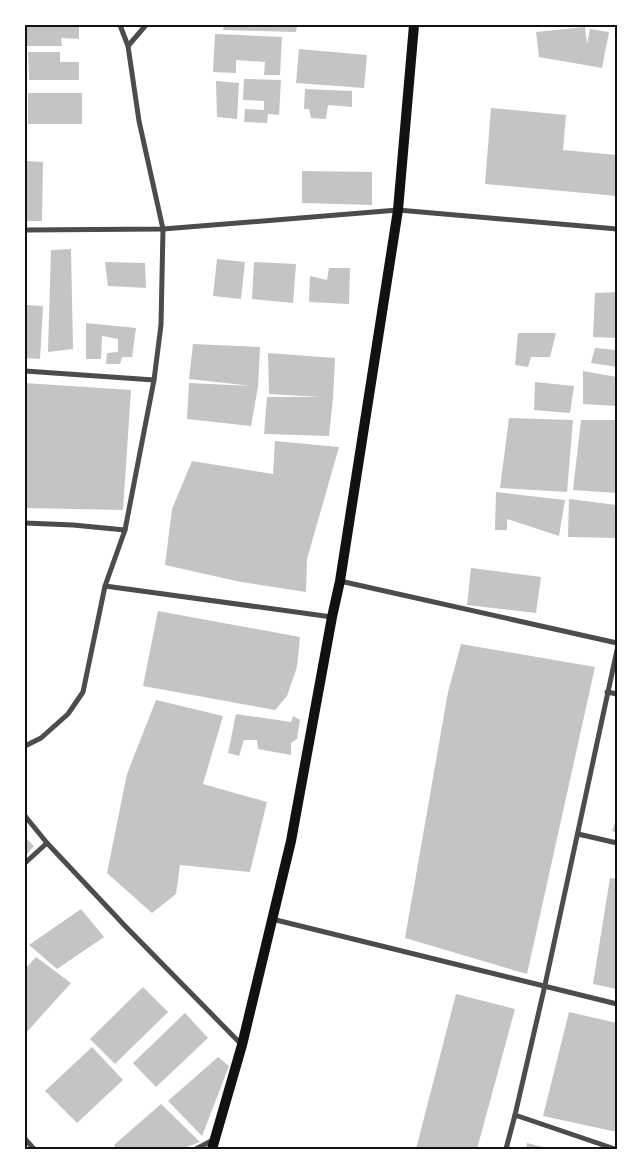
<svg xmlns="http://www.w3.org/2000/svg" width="642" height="1174" font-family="Roboto,sans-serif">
<rect width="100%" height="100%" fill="#fff"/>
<!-- building -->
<g fill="#c4c4c4">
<path d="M25,25h54v14l-18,-1 1,8h-37z"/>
<path d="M224,25h73l-1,7 -73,-2z"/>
<path d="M585,27l2,17 3,-15 19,3 -7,36 -63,-11 -3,-25z"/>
<path d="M215,34l67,3 -2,38h-16l1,-13 -29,-2v13l-23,-1z"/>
<path d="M299,49l68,6 -3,33 -68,-5z"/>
<path d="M28,52h32v10h19v18h-50z"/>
<path d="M244,79l37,1 -2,35 -11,-1 -1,9 -23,-1 1,-13 19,1v-9l-21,-1z"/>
<path d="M216,81l23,2 -2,36 -20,-2z"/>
<path d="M305,89l47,2v16l-24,-2 -2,14 -15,-1 -2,-9h-5z"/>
<rect x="28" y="93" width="54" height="31"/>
<path d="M491,108l75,7 -3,35 54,5v41l-132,-12z"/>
<path d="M25,161l18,1 -1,59h-17z"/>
<path d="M302,171l70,1v33l-70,-2z"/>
<path d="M71,249l2,100 -25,3 3,-102z"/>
<path d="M217,259l28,3 -4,37 -28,-3z"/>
<path d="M105,262l40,1 1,25 -38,-2z"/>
<path d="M254,262l42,2 -3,39 -41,-4z"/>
<path d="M329,268h21l-1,36 -40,-2 1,-26 17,4z"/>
<path d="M617,292v46l-24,-1 2,-44z"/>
<path d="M25,305l18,1 -3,53 -15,-1z"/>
<path d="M86,323l50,5 -4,29h-10l-2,7h-14l1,-11 11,-1v-13l-16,-3 -1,23h-15z"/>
<path d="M518,333h38l-6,24h-19l-3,10 -13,-2z"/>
<path d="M193,344l67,3 -2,40 -7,39 -64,-7 2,-36 63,3 -63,-7z"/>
<path d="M595,348l22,2v17l-26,-4z"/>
<path d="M268,353l67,5 -2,40 -4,38 -65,-2 3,-37h53l-51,-3z"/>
<path d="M583,371l34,6v29l-34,-2z"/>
<path d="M535,382l39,4 -4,27 -36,-3z"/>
<path d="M25,383l106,7 -8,120 -98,-2z"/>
<path d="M509,418l64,2 -6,72 -67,-4z"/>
<path d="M581,420h36v73l-44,-3z"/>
<path d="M275,441l64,6 -32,112 -1,33 -65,-10 -76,-17 7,-56 20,-48 81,13z"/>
<path d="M496,492l69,8 -6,36 -52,-17v11h-12z"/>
<path d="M569,499l48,6v33l-49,-1z"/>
<path d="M471,568l70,9 -5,36 -69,-8z"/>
<path d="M158,611l142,26 -3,30 -10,29 -12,14 -132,-24z"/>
<path d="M461,644l134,23 -68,307 -122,-36 43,-246z"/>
<path d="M156,700l67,16 -20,68 64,18 -17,70 -70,-7 -4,29 -24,19 -45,-40 20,-99z"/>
<path d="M236,714l55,8 2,-6 7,4 -3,19 -6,4v12l-33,-6 -1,-9h-13l-5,16 -11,-3z"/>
<path d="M617,817v16l-5,-2z"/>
<path d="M25,837l9,9 -9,10z"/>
<path d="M610,878l7,1v110l-24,-5z"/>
<path d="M81,909l23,28 -47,32 -28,-24z"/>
<path d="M36,957l35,26 -46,51v-65z"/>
<path d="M143,987l25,25 -53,52 -25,-25z"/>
<path d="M456,994l59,15 -38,140h-61z"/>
<path d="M569,1012l48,11v109l-74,-16z"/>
<path d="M185,1013l23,25 -52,49 -23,-24z"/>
<path d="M92,1047l31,33 -46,43 -32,-32z"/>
<path d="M218,1057l11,9 -27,70 -34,-35z"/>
<path d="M161,1104l39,38 -19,7h-64l-3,-4z"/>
<path d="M527,1143l20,5v1h-21z"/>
</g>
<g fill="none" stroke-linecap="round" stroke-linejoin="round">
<!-- minor -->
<g stroke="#4c4c4c" stroke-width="5">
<path d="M128,46l18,-21"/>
<path d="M25,230l138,-1 235,-19 219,19"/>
<path d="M25,371l129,9"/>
<path d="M25,523l48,2 52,5"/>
<path d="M340,581l277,62"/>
<path d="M105,586l227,31"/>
<path d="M607,692l10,2"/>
<path d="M25,746l16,-8 27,-24 15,-22 22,-106 20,-56 29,-150 7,-55 2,-96 -24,-108 -11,-75 -8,-21"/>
<path d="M25,816l22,27 79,84 115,117"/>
<path d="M578,834l39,9"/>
<path d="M25,863l22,-20"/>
<path d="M272,919l345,85"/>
<path d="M515,1115l100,34"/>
<path d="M25,1139l9,10"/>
<path d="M196,1149l17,-9"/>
<path d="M506,1149l9,-34 30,-130 72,-335"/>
</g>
<!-- secondary -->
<path stroke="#111" stroke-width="10" d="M212,1149l30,-104 49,-204 41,-224 8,-36 58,-371 16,-185"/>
</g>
<!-- border -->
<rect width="642" height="1174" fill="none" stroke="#ffffff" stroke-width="52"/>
<rect x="26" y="26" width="590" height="1122" fill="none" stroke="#111" stroke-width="2"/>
</svg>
